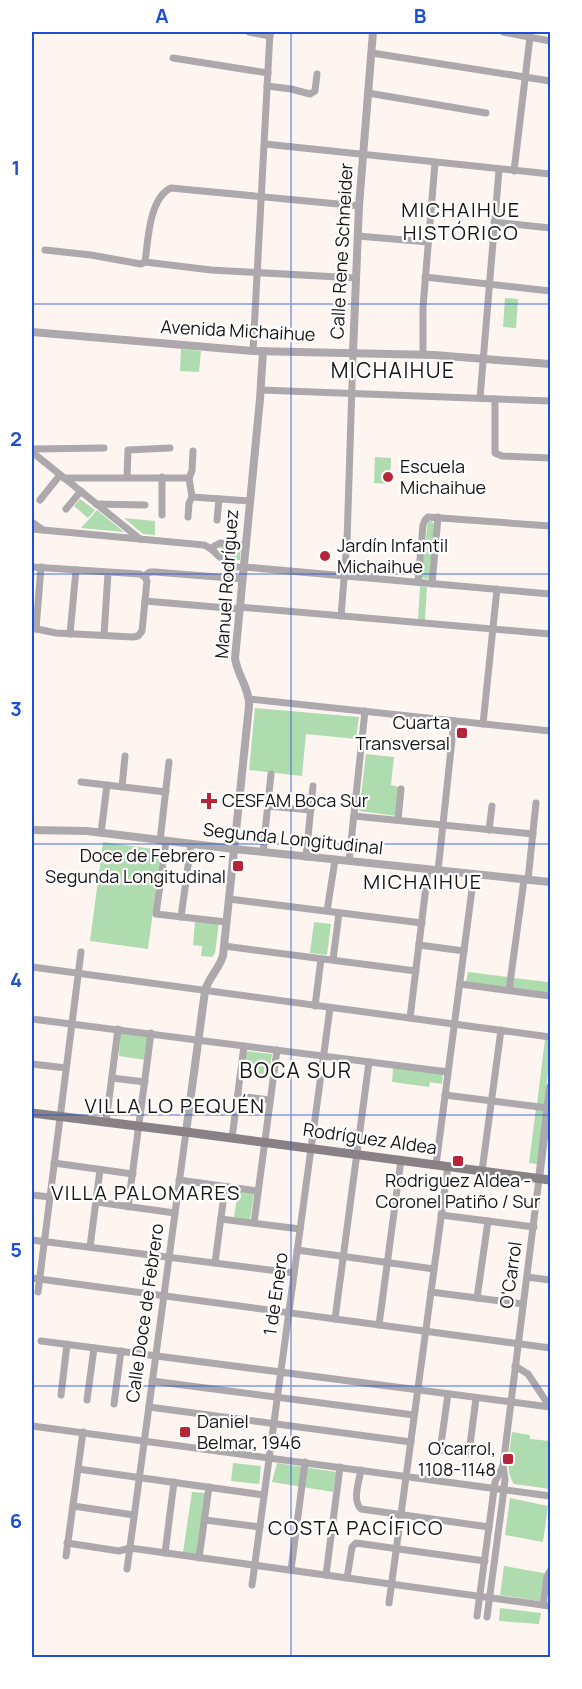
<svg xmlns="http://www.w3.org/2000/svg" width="582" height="1689" font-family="Manrope,sans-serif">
<rect width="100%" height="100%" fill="#fef5f1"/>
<!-- green -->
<g fill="#aedcae">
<path d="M505,298l13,1 -2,29 -13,-1z"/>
<path d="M181,349l20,2 -2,21 -19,-1z"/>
<path d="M375,457l16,1 -1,26 -16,-1z"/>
<path d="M80,499l15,11 -7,8 -14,-12z"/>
<path d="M97,510l27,22 -43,-4z"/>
<path d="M124,518l31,3v14l-12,-1z"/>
<path d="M428,521h4l2,3 -4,55 -9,-1z"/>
<path d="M221,545l20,1 -1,14h-10l-11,-13z"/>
<path d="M420,586l7,1 -2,34 -7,-1z"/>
<path d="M255,708l104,9 -3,22 -50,-5 -4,42 -53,-6z"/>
<path d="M366,754l28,3 -3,28 8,2 -3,29 -37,-5z"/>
<path d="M103,842l58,8 -13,99 -58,-8z"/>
<path d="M195,921l24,2 -4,30 -3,4 -11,-1 1,-10 -9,-1z"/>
<path d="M314,922l17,2 -4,31 -17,-2z"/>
<path d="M468,972l40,5 -2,10 -40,-5z"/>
<path d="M514,978l34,4v3h2v8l-38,-5z"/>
<path d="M123,1032l25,3 -3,25 -26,-4 1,-22z"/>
<path d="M545,1039l5,1v17l-6,48 -7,-1z"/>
<path d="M246,1051l26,3 -3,22 -25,-4z"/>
<path d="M393,1068l50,6 -1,10 -12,-2 -1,5 -37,-5z"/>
<path d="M536,1108l8,1 -7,55 -8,-1z"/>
<path d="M238,1191l16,3 -4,26 -16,-3z"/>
<path d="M512,1432l18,3v4l20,2v48l-36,-5c-10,-15 -4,-34 -2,-52z"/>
<path d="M233,1463l28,3 -2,18 -28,-3z"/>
<path d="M277,1463l59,9 -3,20 -61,-10z"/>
<path d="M192,1492l14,1 -9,61 -14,-2z"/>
<path d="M510,1498l38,8 -5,36 -38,-7z"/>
<path d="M504,1566l40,7 -4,28 -40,-6z"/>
<path d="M500,1608l41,5 -2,11 -40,-3z"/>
</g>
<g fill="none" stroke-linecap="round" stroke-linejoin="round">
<!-- minor -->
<g stroke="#aca8ac" stroke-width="7">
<path d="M249,32l21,4"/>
<path d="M503,32l47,9"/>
<path d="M372,53l178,28"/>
<path d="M173,58l95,15"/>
<path d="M267,86l24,3 19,5 5,-3 2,-17"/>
<path d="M368,93l118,20"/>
<path d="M265,144l285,30"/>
<path d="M514,171l16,-134"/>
<path d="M494,222l56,6"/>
<path d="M358,236l70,6"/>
<path d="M45,250l46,5 50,9 4,-2 66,8 145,8"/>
<path d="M145,262c3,-21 4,-64 26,-74l188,18"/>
<path d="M425,277l125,14"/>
<path d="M253,351l17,-319"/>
<path d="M423,354v-47l12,-144"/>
<path d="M261,390l289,11"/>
<path d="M480,398l19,-228"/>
<path d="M495,399v54l7,3 48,2"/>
<path d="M32,449l72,-1"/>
<path d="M32,452l108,87"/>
<path d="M127,477l1,-27 42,-2"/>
<path d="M64,478h125"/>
<path d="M192,497l58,4"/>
<path d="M40,500l20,-25"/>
<path d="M96,504l49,1"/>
<path d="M66,509l15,-18"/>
<path d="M162,515v-38"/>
<path d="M188,517l1,-14 3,-6 -3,-19 3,-7 1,-20"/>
<path d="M217,520l2,-21"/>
<path d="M32,522l11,8"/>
<path d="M32,529l172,16c13,5 19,21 34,22"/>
<path d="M211,548l9,-5 26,2"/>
<path d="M32,567l108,7 5,3 2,4 -5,50 -4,5 -5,1 -77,-4 -24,-5"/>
<path d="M244,567l306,27"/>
<path d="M144,576l6,-4h5l87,7"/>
<path d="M418,582l5,-57 2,-5 3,-3 122,9"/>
<path d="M432,584l6,-67"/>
<path d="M145,601l94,8"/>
<path d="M240,607l310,27"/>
<path d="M341,616l6,-74 6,-189"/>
<path d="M36,629l5,-62"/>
<path d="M70,634l6,-64"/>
<path d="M104,635l4,-62"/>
<path d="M249,699l301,32"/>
<path d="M483,724l14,-135"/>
<path d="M81,782l85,10"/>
<path d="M122,787l3,-31"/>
<path d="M267,806l44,4"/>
<path d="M354,816l179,18"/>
<path d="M398,820l3,-31"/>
<path d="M489,830l3,-24"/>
<path d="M101,833l6,-48"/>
<path d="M160,841l9,-79"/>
<path d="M166,841l-10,73 70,8"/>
<path d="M263,852l8,-78"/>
<path d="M306,857l7,-71"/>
<path d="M349,861l16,-150"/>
<path d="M438,871l16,-150"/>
<path d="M528,880l8,-77"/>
<path d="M229,899l193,24"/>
<path d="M327,911l8,-51"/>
<path d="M181,917l10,-73"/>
<path d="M419,945l45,6"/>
<path d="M224,946l192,25"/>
<path d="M333,960l6,-47"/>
<path d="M32,967l518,70"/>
<path d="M460,984l90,12"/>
<path d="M509,990l15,-110"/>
<path d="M315,1006l6,-47"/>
<path d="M410,1018l18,-148"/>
<path d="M32,1019l416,53"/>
<path d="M32,1064l34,4"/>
<path d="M112,1078l33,4"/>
<path d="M445,1095l103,13"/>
<path d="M238,1096l32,4"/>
<path d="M106,1122l12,-93"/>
<path d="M232,1138l12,-92"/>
<path d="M54,1163l79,11"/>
<path d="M436,1165l38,-291"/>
<path d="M482,1171l19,-141"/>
<path d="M179,1180l79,11"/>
<path d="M32,1195l18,2"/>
<path d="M96,1202l79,11"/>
<path d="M128,1207l23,-174"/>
<path d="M441,1215l93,12"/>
<path d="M221,1219l79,10"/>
<path d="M254,1223l23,-173"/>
<path d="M32,1240l262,33"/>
<path d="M90,1247l10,-77"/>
<path d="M297,1250l137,19"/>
<path d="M215,1263l10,-76"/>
<path d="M527,1277l23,3"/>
<path d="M32,1278l518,70"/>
<path d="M38,1292l43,-340"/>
<path d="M431,1292l92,12"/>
<path d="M477,1298l11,-77"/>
<path d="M335,1319l34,-257"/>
<path d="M379,1325l22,-165"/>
<path d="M41,1341l509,66"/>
<path d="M515,1366l13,8 22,33"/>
<path d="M152,1381l262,34"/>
<path d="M61,1395l6,-51"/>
<path d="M87,1400l7,-52"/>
<path d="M114,1404l7,-53"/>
<path d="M149,1407l262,35"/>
<path d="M32,1426l518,70"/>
<path d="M440,1451l8,-57"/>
<path d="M469,1453l7,-55"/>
<path d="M78,1469l186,26"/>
<path d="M361,1470c-2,11 -9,31 0,39l128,18"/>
<path d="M73,1506l61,9"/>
<path d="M205,1520l55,7"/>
<path d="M67,1543l52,8 11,-3 420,58"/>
<path d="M165,1553l9,-71"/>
<path d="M66,1556l17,-124"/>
<path d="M199,1558l10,-71"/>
<path d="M127,1569l59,-437"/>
<path d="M291,1570l14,-108"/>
<path d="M326,1575l14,-108"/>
<path d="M347,1578l5,-31 4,-4 129,18"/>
<path d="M252,1585l78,-577"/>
<path d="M389,1603l59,-437"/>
<path d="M543,1605l4,-29 3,-5"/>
<path d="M477,1616l18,-134 8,-16"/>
<path d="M487,1617l17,-128 1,-10 -2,-13 36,-287"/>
</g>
<!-- tertiary -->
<g stroke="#aca8ac" stroke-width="8">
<path d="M32,332l221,19 181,4 116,9"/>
<path d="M353,353l6,-147 14,-174"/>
<path d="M32,830l55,1 147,18 316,33"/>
<path d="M186,1132l19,-141c3,-13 14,-22 18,-35l26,-250c1,-17 -12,-31 -14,-48l25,-259 3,-48"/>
<path d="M539,1179l11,-92"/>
</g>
<!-- secondary -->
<path stroke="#888287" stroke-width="9" d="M32,1113l154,19 364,48"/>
</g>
<!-- grid -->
<path fill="none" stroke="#1d4ed8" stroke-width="1.5" stroke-opacity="0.55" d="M291,32v1626M32,304h518M32,574h518M32,844h518M32,1115h518M32,1386h518"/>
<!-- markers -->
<g fill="#b62537" stroke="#fff" stroke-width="2">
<circle cx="388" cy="477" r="6"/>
<circle cx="325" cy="556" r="6"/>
<rect x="456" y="727" width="12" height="12" rx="3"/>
<path d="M206 792h6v6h6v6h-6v6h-6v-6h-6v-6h6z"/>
<rect x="232" y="860" width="12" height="12" rx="3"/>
<rect x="452" y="1155" width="12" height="12" rx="3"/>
<rect x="179" y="1426" width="12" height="12" rx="3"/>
<rect x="502" y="1453" width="12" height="12" rx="3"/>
</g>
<g text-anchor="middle" stroke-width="4.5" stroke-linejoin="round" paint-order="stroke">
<!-- street labels -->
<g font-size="18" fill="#181413" stroke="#fff">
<text transform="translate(342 251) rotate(-87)" y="6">Calle Rene Schneider</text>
<text transform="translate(238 331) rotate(3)" y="6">Avenida Michaihue</text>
<text transform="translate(227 584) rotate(-86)" y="6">Manuel Rodríguez</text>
<text transform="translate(293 839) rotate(6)" y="6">Segunda Longitudinal</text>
<text transform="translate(370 1139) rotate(8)" y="6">Rodríguez Aldea</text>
<text transform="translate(511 1275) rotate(-82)" y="6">O'Carrol</text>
<text transform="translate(276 1294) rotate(-82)" y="6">1 de Enero</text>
<text transform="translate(145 1313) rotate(-82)" y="6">Calle Doce de Febrero</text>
</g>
<!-- poi labels -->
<g font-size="18" fill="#181413" stroke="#fff" text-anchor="start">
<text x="400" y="473">Escuela<tspan x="400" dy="21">Michaihue</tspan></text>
<text x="337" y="552">Jardín Infantil<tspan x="337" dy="21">Michaihue</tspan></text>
<text x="450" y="729" text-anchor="end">Cuarta<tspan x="450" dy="21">Transversal</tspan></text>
<text x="222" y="807">CESFAM Boca Sur</text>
<text x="226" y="862" text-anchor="end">Doce de Febrero -<tspan x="226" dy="21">Segunda Longitudinal</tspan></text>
<text x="458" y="1187" text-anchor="middle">Rodriguez Aldea -<tspan x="458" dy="21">Coronel Patiño / Sur</tspan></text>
<text x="197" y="1428">Daniel<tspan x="197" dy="21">Belmar, 1946</tspan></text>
<text x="496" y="1455" text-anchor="end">O'carrol,<tspan x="496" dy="21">1108-1148</tspan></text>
</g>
<!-- neighbourhood labels -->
<g font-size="20" letter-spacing="1.5" fill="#181413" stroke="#fff">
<text x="461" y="217">MICHAIHUE<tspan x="461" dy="23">HISTÓRICO</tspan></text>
<text x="423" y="889">MICHAIHUE</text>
<text x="175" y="1113">VILLA LO PEQUÉN</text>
<text x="146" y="1200">VILLA PALOMARES</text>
<text x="356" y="1535">COSTA PACÍFICO</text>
</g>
<!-- quarter labels -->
<g font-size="21" letter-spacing="1.5" fill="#181413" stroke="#fff">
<text x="393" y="378">MICHAIHUE</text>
<text x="296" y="1078">BOCA SUR</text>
</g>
</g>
<!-- border -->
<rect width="582" height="1689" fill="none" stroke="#ffffff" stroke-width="66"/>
<rect x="33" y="33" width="516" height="1623" fill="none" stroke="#1d4ed8" stroke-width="2"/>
<g font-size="20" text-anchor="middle" font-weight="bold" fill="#1d4ed8">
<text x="162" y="23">A</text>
<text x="420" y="23">B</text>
<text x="16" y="175">1</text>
<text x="16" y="446">2</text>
<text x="16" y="716">3</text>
<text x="16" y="987">4</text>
<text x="16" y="1257">5</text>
<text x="16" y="1528">6</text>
</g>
</svg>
